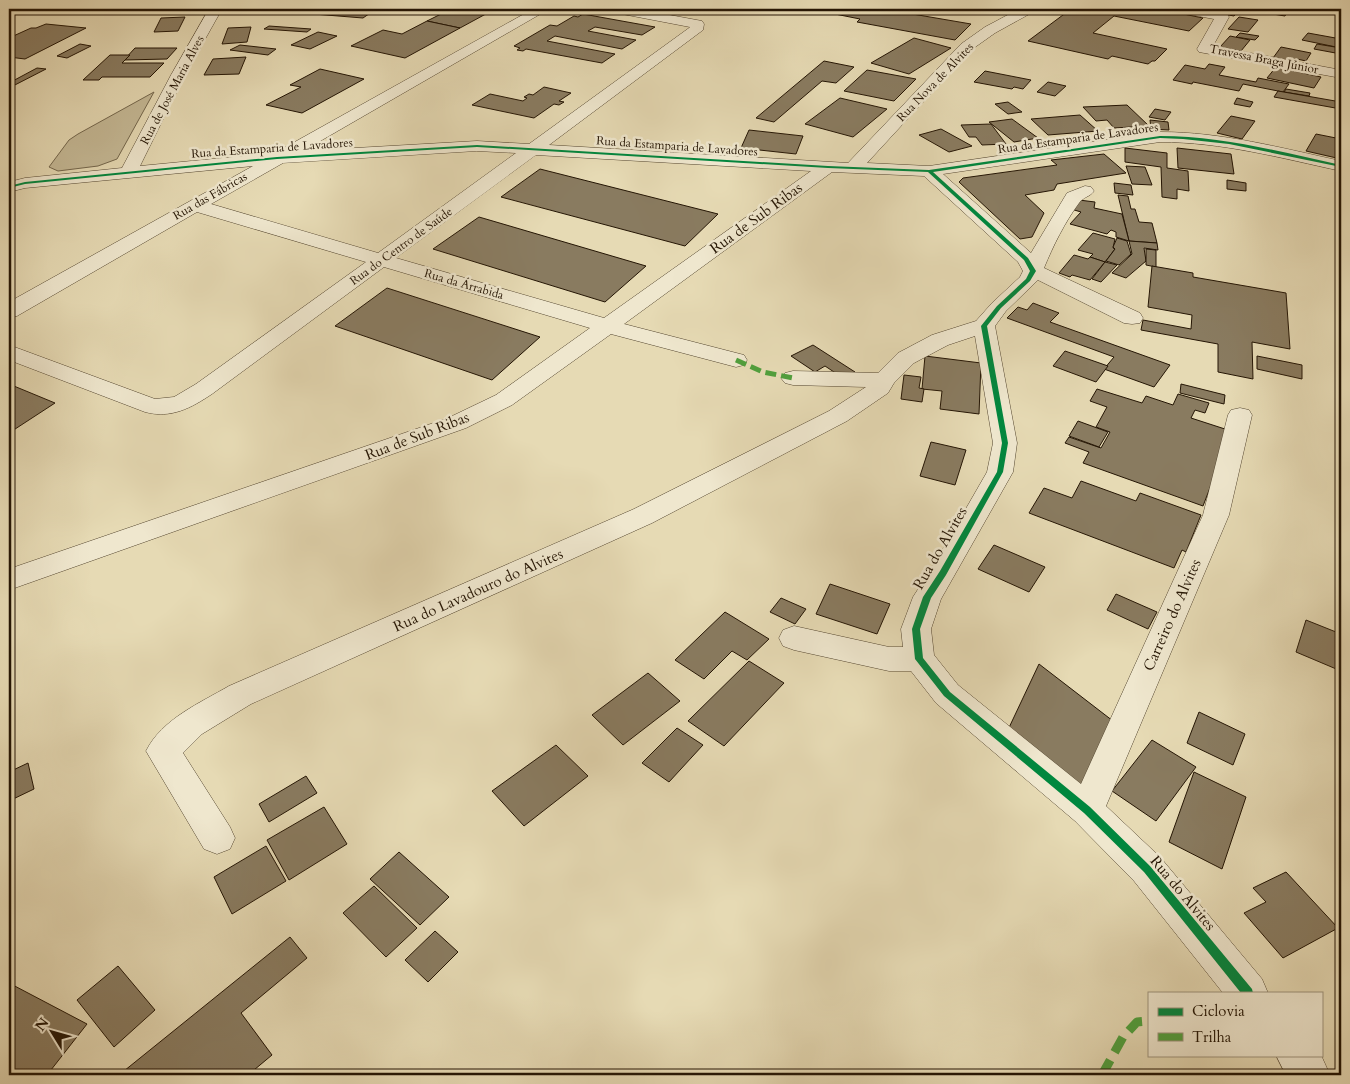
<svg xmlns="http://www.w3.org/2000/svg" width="1350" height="1084" font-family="Cardo,serif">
<rect width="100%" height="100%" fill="#e6dab4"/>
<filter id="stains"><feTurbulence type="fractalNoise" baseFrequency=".004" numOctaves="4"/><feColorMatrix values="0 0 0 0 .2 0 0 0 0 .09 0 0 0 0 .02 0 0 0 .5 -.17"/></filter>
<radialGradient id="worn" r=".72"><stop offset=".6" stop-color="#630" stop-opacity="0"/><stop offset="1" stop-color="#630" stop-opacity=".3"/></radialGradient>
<!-- green -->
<path fill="#c5b996" stroke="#74674d" d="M154,92l-37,67 -19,7 -40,5 -9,-4 20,-27 9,-6z"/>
<!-- building -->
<g fill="#897b60" stroke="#241504">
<path d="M252,9h124l-13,9z"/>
<path d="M449,9h46l-35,19 -33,-7 24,-12z"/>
<path d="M842,9h48l-1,1 82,14 -16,16 -98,-18 3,-3 -25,-5z"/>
<path d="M1071,9h88l44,9 -14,13 -75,-15 -21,17 74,16 -12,12h-3l-4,3 -36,-8 -4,3 -80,-18z"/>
<path d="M1197,9h44l-7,7z"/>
<path d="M1269,9h3l16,2 -3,5 -18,-3z"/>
<path d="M583,14l72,13 -13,8 -47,-8 -7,4 48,9 -14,9 -67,-13 -8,5 68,13 -13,9 -76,-14 -3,2 -6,-1 3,-2 -6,-2 36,-21 7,1 17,-10 4,1z"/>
<path d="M185,17l-7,14 -24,1 7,-14z"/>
<path d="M1239,17l19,3 -10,12 -20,-3z"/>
<path d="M427,21l33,7 -55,30 -54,-12 32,-16 19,4z"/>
<path d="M46,24l40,4 -61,31 -16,-2 3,-1h-3v-18l22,-10h5z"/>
<path d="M269,26l42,3 -4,3 -43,-3z"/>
<path d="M251,27l-4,15 -25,2 6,-16z"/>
<path d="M318,32l19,4 -27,13 -19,-4z"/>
<path d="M1240,33l19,3 -4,4 -19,-3z"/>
<path d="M1308,33l33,6v9l-39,-8z"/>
<path d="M1230,36l20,4 -9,11 -21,-4z"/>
<path d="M914,38l37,10 -42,26 -38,-11z"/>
<path d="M80,44l11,2 -24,12 -10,-2z"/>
<path d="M1317,44l24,4v6l-27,-5z"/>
<path d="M240,45l36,4 -8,6 -38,-5z"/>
<path d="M1281,47l30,6 -5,8 -9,-2 -2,3 -22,-4z"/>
<path d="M135,48h42l-10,11 -43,1z"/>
<path d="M110,55h20l-8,8h42l-14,14h-48l-3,3h-16z"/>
<path d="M246,57l-7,17 -35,1 9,-16z"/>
<path d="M824,61l30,6 -18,16 -14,-2 -48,41 -18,-4z"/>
<path d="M1209,64l16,3 -6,8 37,7 2,-4 31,6 -6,8 -40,-8 -4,7 -46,-9 -1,2 -19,-4 12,-15 20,4z"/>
<path d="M1276,67l45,10 -7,11 -47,-10z"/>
<path d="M37,68l9,1 -37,19v-5z"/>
<path d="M320,69l44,10 -62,34 -36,-8 35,-18 -11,-2z"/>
<path d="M867,70l49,9 -22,22 -50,-10z"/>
<path d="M985,71l46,9 -8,9 -9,-2 -2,2 -38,-7z"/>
<path d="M1048,82l18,4 -11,10 -18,-4z"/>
<path d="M544,87l27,6 -12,8 5,1 -5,3 -5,-1 -20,14 -62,-13 18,-11 33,7 4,-3 -3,-1 5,-3 4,1z"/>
<path d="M1286,89l24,4 -1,3 -25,-4z"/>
<path d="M1278,91l63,11v7l-67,-12z"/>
<path d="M840,98l47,11 -34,28 -48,-13z"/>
<path d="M1237,98l16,4 -3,5 -16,-3z"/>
<path d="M1008,102l14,10 -14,2 -13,-10z"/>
<path d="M1127,105l22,21 -35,2 -7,-8 -11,1 -13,-14z"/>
<path d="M1155,109l16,3 -6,8 -16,-3z"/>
<path d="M1080,115l18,16 -50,4 -17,-16z"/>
<path d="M1231,116l24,5 -13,18 -25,-6z"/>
<path d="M1012,119l26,19 -24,4 -25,-20z"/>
<path d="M1150,120l18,2 1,8 -18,-1z"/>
<path d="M991,124l15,20 -24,1 -6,-8h-7l-8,-12z"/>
<path d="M941,129l31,17 -23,6 -30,-17z"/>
<path d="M749,130l54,6 -7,18 -55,-6z"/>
<path d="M1316,134l25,5v20l-35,-8z"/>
<path d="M1125,148l42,5v15l21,3 1,20 -12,-2v10l-15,-2 -1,-30 -36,-5z"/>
<path d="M1177,148l54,6 3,20 -56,-6z"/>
<path d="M1104,154l22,19 -69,11 -3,6 -29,5 19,18 -12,24 -12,2 -61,-57 4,-4 94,-13 -6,-5z"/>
<path d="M1126,166l19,1 7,18 -20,-1z"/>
<path d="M540,169l178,45 -33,32 -184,-49z"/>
<path d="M1227,180l19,3v8l-19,-2z"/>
<path d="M1114,183l17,2 2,10 -18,-2z"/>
<path d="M1118,195l10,1 3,13h4l4,13 13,1 5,20 -28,-2z"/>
<path d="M1079,200l16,2 -1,6 28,6 7,27 -13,-4v-5l-5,-2 -4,4 -37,-10 11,-12 -10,-3z"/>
<path d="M479,217l167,49 -41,36 -172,-53z"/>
<path d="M1093,233l22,6 -2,9 2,1 -10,13 -15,-5 3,-3 -15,-4z"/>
<path d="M1117,238l10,3 4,13 -12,11 -13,-4 9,-12 -2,-2z"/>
<path d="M1129,241l28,2 1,7 -14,-2 2,13 -20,17 -14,-5 20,-19z"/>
<path d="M1146,249l10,1v17l-10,-2z"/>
<path d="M1074,255l14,4 2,-2 15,5 -15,18 -18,-5 -2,2 -11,-4z"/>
<path d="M1105,262l12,3 -16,17 -9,-3z"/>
<path d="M1152,266l41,7v4l93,16 4,56 -38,-7 1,37 -35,-7v-28l-77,-14 2,-10 48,9 1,-14 -44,-8z"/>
<path d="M387,288l153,49 -48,43 -157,-54z"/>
<path d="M1033,303l26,10 -9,9 120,43 -16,22 -50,-18 10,-12 -107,-39 11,-11 9,3z"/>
<path d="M813,345l42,27 -12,6 -18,-12 -10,6 -24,-16z"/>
<path d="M1065,351l43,15 -12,16 -43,-16z"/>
<path d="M925,356l56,7 -2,51 -39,-5 2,-18 -20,-2z"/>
<path d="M1257,356l45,9v14l-45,-10z"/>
<path d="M904,375l17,2 -2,11 5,1 -2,13 -21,-3z"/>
<path d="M9,384l46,19 -46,30z"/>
<path d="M1181,384l44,11 -1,9 -44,-11z"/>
<path d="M1097,389l45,14 4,-7 27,9 5,-11 31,9 -4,10 -10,-3 -4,8 37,12 -10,37 -15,39 -120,-43 6,-11 -24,-9 4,-6 32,11 9,-16 -14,-5 11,-20 -17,-6z"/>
<path d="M1078,421l30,11 -9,15 -30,-11z"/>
<path d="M931,442l35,8 -11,35 -35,-9z"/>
<path d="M1081,481l55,20 4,-8 61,22 -15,37 -4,-2 -8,18 -145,-55 15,-25 28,10z"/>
<path d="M994,545l51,22 -16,25 -51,-23z"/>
<path d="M830,584l60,20 -13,30 -61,-20z"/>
<path d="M1116,594l41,18 -9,17 -41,-19z"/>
<path d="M781,598l25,11 -11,15 -25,-12z"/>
<path d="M725,612l44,27 -22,21 -15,-9 -28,28 -29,-19z"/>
<path d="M1306,620l35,14v37l-45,-19z"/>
<path d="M749,661l35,22 -60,63 -36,-25z"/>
<path d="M1039,664l74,57 -34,76 -73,-63z"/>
<path d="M648,673l32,28 -57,44 -31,-30z"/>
<path d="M1199,712l46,22 -12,31 -46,-22z"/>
<path d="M677,728l26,17 -34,37 -27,-19z"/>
<path d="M1152,740l44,27 -40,54 -44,-30z"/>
<path d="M556,745l32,31 -64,50 -32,-35z"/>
<path d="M28,763l6,26 -25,12v-29z"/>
<path d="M1194,772l52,25 -24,72 -53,-27z"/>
<path d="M306,776l11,17 -48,29 -10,-18z"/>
<path d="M324,807l23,37 -58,36 -22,-40z"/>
<path d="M266,846l20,35 -54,33 -18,-37z"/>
<path d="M399,852l50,45 -29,28 -50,-46z"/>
<path d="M1286,872l52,56 -55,30 -39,-45 22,-11 -13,-14z"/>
<path d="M374,886l43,42 -31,29 -43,-44z"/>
<path d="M435,931l23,21 -30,30 -23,-22z"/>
<path d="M290,937l17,21 -66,55 31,42 -24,20h-129z"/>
<path d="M118,966l37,44 -41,37 -37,-47z"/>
<path d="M9,983l78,41 -40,51h-38z"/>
</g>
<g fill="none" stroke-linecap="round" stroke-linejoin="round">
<defs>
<g id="minor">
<path d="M209,9h13l-37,66 -45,91 135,-13 258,-144h16l-246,142 174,-10 52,3 160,-116 1,-1 -73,-14 -7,-4h27l65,12 2,3 -1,6 -154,115 299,18 113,-119 24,-17 34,-18h15l-1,3 -38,21 -24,17 -104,113 62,3 231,-34c62,0 121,16 181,29v10c-60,-13 -119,-29 -181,-29l-217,32 88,79 36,-60 18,-7 6,1 3,4c-4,6 -11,6 -15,12 -14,19 -26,43 -35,65l96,45 3,5 -3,5 -8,1 -8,-1 -86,-43 -32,31 -11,15 22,117 -4,29 -72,127 -10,30 3,26 24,30 123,99 122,-269 25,-100 3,-5 9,-2 9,2 3,5 -23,100 -123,291 54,51 102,122 6,14h-45l-89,-112 -59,-60 -139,-118 -25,-32h-22l-95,-21 -11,-4 -4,-8 4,-8 11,-4 95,21h14l-2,-18 12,-32 20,-31 54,-94 6,-29 -18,-107 -27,9 -34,18 -20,20 -6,10 -41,28 -195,102 -401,181 -49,30 -19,19 47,74 5,11 -5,11 -13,5 -13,-5 -58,-98c16,-32 54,-48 83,-65l405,-177 195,-98 37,-24 -73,-2 -8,-2 -4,-5 4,-5 8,-2 85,2 20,-20 34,-18 44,-14 16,-18 28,-26 3,-6 -5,-9 -94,-86 -92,-4 -208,152 120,31 3,5 -3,5 -8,2 -125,-33 -99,71 -46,23 -457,162v-21l439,-151 48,-23 94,-67 -206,-61 -172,127c-21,14 -41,25 -67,18l-136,-52v-15l146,54 19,-2 22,-13 170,-122 -169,-50 -180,104 -8,1v-15l244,-136 -228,22 -16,4v-10l16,-4 97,-10 49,-93zM477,151l39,2 -138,100 -167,-49 72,-41zM536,155l275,16 -207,147 -208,-60z"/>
<path d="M1175,9h25l27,5 2,3 -16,29 128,24v8l-142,-26 -2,-3 17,-30 -38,-7z"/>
<path d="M1276,1055h45l9,20h-44z"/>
</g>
</defs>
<!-- minor casing -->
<use href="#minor" stroke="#544630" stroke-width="1"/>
<!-- minor -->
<use href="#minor" fill="#efe7ce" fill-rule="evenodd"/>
<!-- quiet-far1 -->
<path stroke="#50a03d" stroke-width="5" stroke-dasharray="11 5" stroke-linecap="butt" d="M736,360l27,12 30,6"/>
<!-- quiet -->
<path stroke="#50a03d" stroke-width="9" stroke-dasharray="17 9" stroke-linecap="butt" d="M1102,1075l21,-38 14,-15 12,-1"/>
<defs>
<path id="cycleway" d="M1160,136c62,0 121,16 181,29v2l-112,-23 -46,-5 -23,-1 -227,34 95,86 8,13 -6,10 -29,27 -14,18 21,117 -5,29 -57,103 -15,23 -11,31 3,29 27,34 140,115 60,59 102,123 1,4h-12l-97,-121 -60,-59 -140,-117 -29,-37 -3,-30 11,-32 17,-26 57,-99 5,-29 -21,-117 16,-20 29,-27 4,-8 -6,-11 -96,-88 -100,-4 -351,-21 -200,12 -252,25 -16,4v-2l16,-4 252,-25 200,-12 351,21 101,4z"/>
</defs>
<!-- cycleway casing -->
<use href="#cycleway" stroke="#efe7ce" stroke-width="3"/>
<!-- cycleway -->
<use href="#cycleway" fill="#00873e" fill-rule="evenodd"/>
</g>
<g text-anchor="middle" stroke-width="5" stroke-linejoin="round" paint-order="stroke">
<!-- far-street labels -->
<g font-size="12" fill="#241504" stroke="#efe7ce">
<text transform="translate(1264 59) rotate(11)" y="4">Travessa Braga Júnior</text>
<text transform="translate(935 82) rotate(-46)" y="4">Rua Nova de Alvites</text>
<text transform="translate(172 90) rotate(-62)" y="4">Rua de José Maria Alves</text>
<text transform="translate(1078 138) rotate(-8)" y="4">Rua da Estamparia de Lavadores</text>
<text transform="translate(677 146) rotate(4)" y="4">Rua da Estamparia de Lavadores</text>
<text transform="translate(272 148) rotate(-4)" y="4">Rua da Estamparia de Lavadores</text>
<text transform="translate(210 196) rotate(-30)" y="4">Rua das Fábricas</text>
<text transform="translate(401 246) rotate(-36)" y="4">Rua do Centro de Saúde</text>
<text transform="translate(464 284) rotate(16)" y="4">Rua da Árrabida</text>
</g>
<!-- street labels -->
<g font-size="15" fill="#241504" stroke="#efe7ce">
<text transform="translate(756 218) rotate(-36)" y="5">Rua de Sub Ribas</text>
<text transform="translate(417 436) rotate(-21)" y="5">Rua de Sub Ribas</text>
<text transform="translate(940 548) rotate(-60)" y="5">Rua do Alvites</text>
<text transform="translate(478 590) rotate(-24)" y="5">Rua do Lavadouro do Alvites</text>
<text transform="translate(1172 615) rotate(-66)" y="5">Carreiro do Alvites</text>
<text transform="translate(1183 893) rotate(50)" y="5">Rua do Alvites</text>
</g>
</g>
<!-- margin -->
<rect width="1350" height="1084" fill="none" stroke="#e6dab4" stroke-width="30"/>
<rect x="10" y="10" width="1330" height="1064" fill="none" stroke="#241504" stroke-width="2.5"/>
<rect x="15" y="15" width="1320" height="1054" fill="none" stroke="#241504"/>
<!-- legend -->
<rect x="1148" y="992" width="175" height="65" fill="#efe7ce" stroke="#9e937d"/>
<rect x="1158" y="1008" width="25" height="8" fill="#00873e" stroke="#9e937d"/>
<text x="1192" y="1016" font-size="15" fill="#241504">Ciclovia</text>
<rect x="1158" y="1033" width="25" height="8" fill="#50a03d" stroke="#9e937d"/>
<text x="1192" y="1042" font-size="15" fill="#241504">Trilha</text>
<!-- north arrow -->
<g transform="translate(52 1032) rotate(307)" stroke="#efe7ce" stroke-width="4" paint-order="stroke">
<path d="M0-4L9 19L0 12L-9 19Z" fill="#241504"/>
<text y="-8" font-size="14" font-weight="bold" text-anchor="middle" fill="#241504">N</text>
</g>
<rect width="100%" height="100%" filter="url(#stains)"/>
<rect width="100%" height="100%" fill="url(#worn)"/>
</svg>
